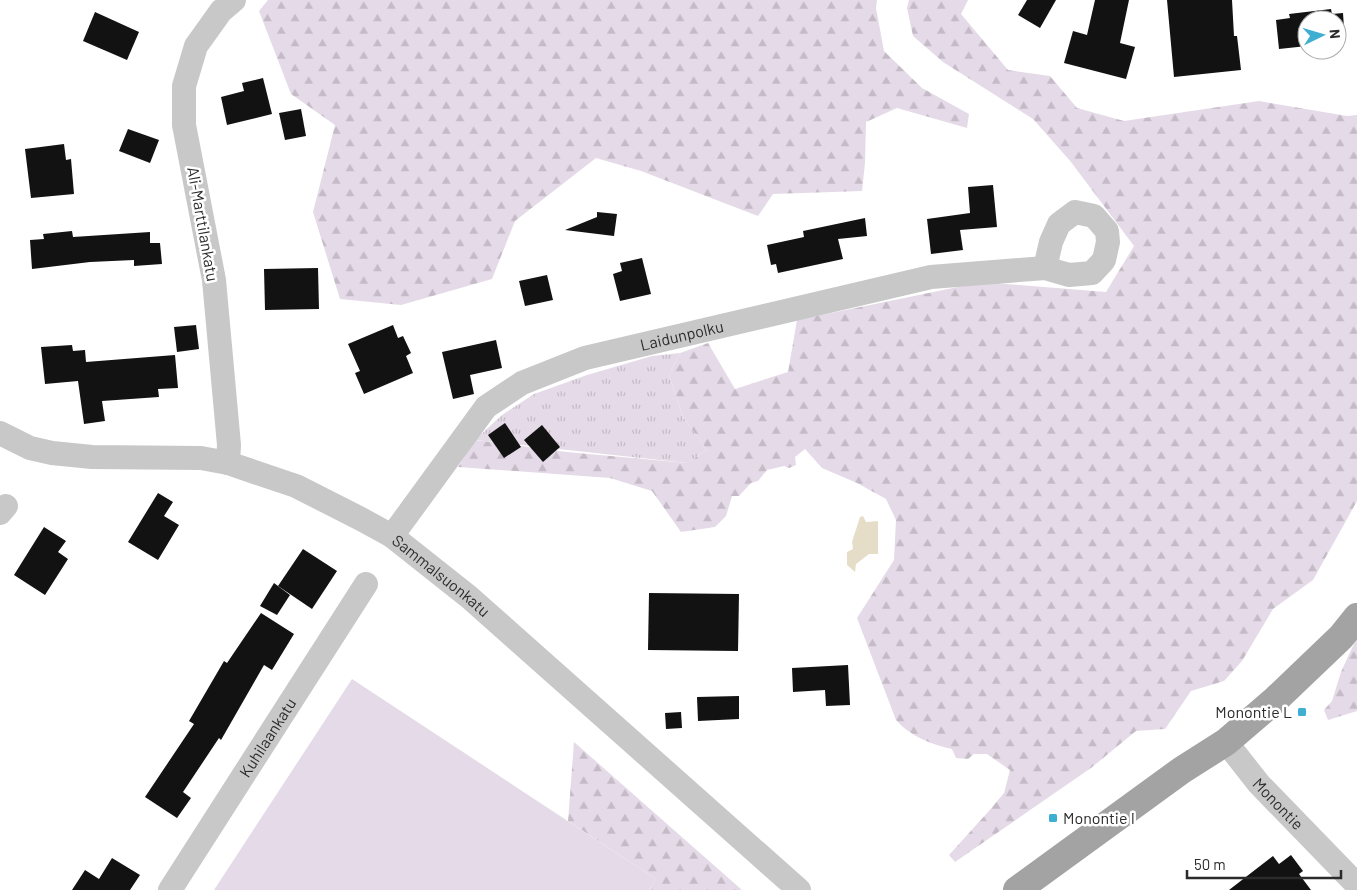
<svg xmlns="http://www.w3.org/2000/svg" width="1357" height="890" font-family="Barlow,sans-serif">
<defs>
<pattern id="grass-tufts" width="24" height="20" patternUnits="userSpaceOnUse" patternTransform="scale(1.25)"><rect width="24" height="20" fill="#e5dae8"/><path d="M3 7l-1-3M5 7V3M7 7l1-3M15 17l-1-3M17 17v-4M19 17l1-3" fill="none" stroke="#c5bbc7"/></pattern>
<pattern id="forest-firs" width="22" height="20" patternUnits="userSpaceOnUse" patternTransform="scale(1.25)"><rect width="22" height="20" fill="#e5dae8"/><path d="M5 1l3.5 6h-7zM16 11l3.5 6h-7z" fill="#c5bbc7"/></pattern>
</defs>
<rect width="100%" height="100%" fill="#fff"/>
<!-- grass -->
<path fill="url(#grass-tufts)" d="M680,353l-11,22 14,42 24,33 -20,13 -212,-23 27,-25 32,-21 53,-19 65,-19z"/>
<!-- forest -->
<g fill="url(#forest-firs)">
<path d="M268,0h609l-1,8 8,43 38,37 47,26 -2,14 -70,-20 -31,14 -1,41 -3,28 -89,3 -15,22 -117,-45 -45,-13 -81,63 -23,58 -91,26 -61,-6 -27,-87 22,-87 -44,-31 -32,-83z"/>
<path d="M909,0h59l-7,14 47,56 42,6 27,32 47,13 135,-20 88,15 10,-1v386l-44,79 -40,29 -31,52 -18,20 -33,10 -26,38 -29,2 -45,37 -136,94 -6,-7 39,-43 16,-19 6,-23 -23,-16h-13l-6,5 -12,-1 -4,-9c-20,-4 -42,-13 -56,-29l-39,-102 37,-58 2,-40 -10,-21 -29,-16 -35,-15 -17,-19 -10,8 1,8 -7,3 -5,-2 -17,4 -9,11 -7,2 -12,13h-7l-6,20 -11,11 -34,5 -29,-41 -42,-13 -152,-11 17,-27 92,12 120,11 20,-13 -24,-33 -14,-42 11,-22 28,-10 27,46 53,-17 9,-52 185,-38 124,10 28,-46 -63,-84 -38,-43 -90,-57 -30,-26 -6,-28z"/>
<path d="M1357,637v74l-29,9 -4,-10 8,-9 9,-29z"/>
<path d="M574,742l168,148h-93l7,-11 -88,-58z"/>
</g>
<!-- pitch -->
<path fill="#e5dae8" d="M352,679l304,200 -7,11h-435z"/>
<!-- water -->
<path fill="#e6ddc8" d="M863,516l3,6 12,-1v33h-9l-13,10 -1,8 -8,-7v-13l6,-3 -1,-7 8,-25z"/>
<!-- building -->
<g fill="#121212">
<path d="M1027,0h29l-16,28 -22,-13z"/>
<path d="M1095,0h34l-9,43 15,4 -9,32 -62,-16 9,-32 14,4z"/>
<path d="M1167,0h65l2,36h3l4,34 -67,7z"/>
<path d="M1331,9l1,5 11,-1 2,30h-8v-23h-30v26l-28,3 -3,-29 14,-2 -1,-4z"/>
<path d="M95,12l44,20 -12,28 -44,-19z"/>
<path d="M263,78l9,36 -45,11 -6,-28 23,-6 -2,-8z"/>
<path d="M301,109l5,27 -21,4 -6,-27z"/>
<path d="M128,129l31,11 -9,23 -31,-12z"/>
<path d="M64,144l2,16 5,-1 3,35 -43,4 -6,-49z"/>
<path d="M993,185l4,42 -37,3 3,20 -32,4 -4,-35 43,-6 -2,-26z"/>
<path d="M597,212l20,2 -3,22 -49,-6 32,-13z"/>
<path d="M865,218l2,18 -29,3 5,20 -65,14 -2,-9 -5,1 -4,-20 37,-8 -1,-6z"/>
<path d="M72,231l1,6 77,-5v11h10l2,21 -28,2v-6l-44,2 -58,7 -2,-29 14,-1 -1,-5z"/>
<path d="M642,258l9,36 -31,7 -7,-27 9,-3 -2,-8z"/>
<path d="M318,268l1,41 -54,1 -1,-41z"/>
<path d="M547,275l6,25 -28,6 -6,-25z"/>
<path d="M196,325l3,24 -22,3 -3,-25z"/>
<path d="M393,325l5,13 5,-2 8,17 -5,3 7,17 -49,21 -9,-21 5,-2 -12,-27z"/>
<path d="M496,340l6,28 -32,7 4,19 -21,5 -11,-47z"/>
<path d="M72,345l1,6 12,-1 1,12 89,-7 3,33 -20,1 1,8 -57,4 3,20 -21,3 -6,-43 -33,3 -4,-37z"/>
<path d="M505,423l16,24 -17,11 -16,-23z"/>
<path d="M542,425l18,22 -17,15 -19,-22z"/>
<path d="M158,493l15,9 -9,14 15,9 -21,35 -30,-18z"/>
<path d="M44,527l22,14 -8,11 10,7 -23,36 -31,-20z"/>
<path d="M303,549l34,22 -25,38 -34,-23z"/>
<path d="M274,583l16,12 -13,20 -17,-9z"/>
<path d="M649,593l90,1 -1,57 -90,-1z"/>
<path d="M261,613l33,21 -22,36 -8,-5 -43,75 -2,-2 -36,54 8,6 -14,20 -32,-21 49,-73 -5,-3 35,-60 3,2z"/>
<path d="M848,665l2,40 -24,1 -1,-16 -32,2 -1,-24z"/>
<path d="M739,696v23l-41,2 -1,-24z"/>
<path d="M681,712l1,16 -16,1 -1,-16z"/>
<path d="M1291,855l12,16 -4,3 12,16h-82l44,-34 6,8z"/>
<path d="M112,858l28,17 -10,15h-58l13,-20 14,9z"/>
</g>
<g fill="none" stroke-linecap="round" stroke-linejoin="round">
<!-- minor -->
<g stroke="#c8c8c8" stroke-width="24">
<path id="s1" d="M0,433l30,15 22,5 40,4 109,1 27,5 68,23 65,33 31,17 77,61 330,293"/>
<path d="M228,463l1,-18 -15,-165 -30,-155v-39l12,-40 25,-35 13,-11"/>
<path d="M0,513l6,-7"/>
<path id="s2" d="M392,536l94,-129 36,-24 63,-25 346,-81 114,-9 24,7 23,-2 12,-13 4,-18 -1,-11 -13,-15 -19,-4 -16,12 -8,18 -6,26"/>
<path id="s3" d="M1226,742l33,42 98,101"/>
<path id="s4" d="M170,890l196,-306"/>
</g>
<!-- major -->
<path stroke="#a3a3a3" stroke-width="28" d="M1017,890l165,-120 44,-28 50,-43 65,-62 16,-20"/>
</g>
<!-- markers -->
<g fill="#3fafd1" stroke="#fff" stroke-width="2">
<rect x="1297" y="707" width="10" height="10" rx="2.5"/>
<rect x="1048" y="813" width="10" height="10" rx="2.5"/>
</g>
<g text-anchor="middle" stroke-width="5" stroke-linejoin="round" paint-order="stroke">
<!-- street labels -->
<g font-size="16" fill="#2b2b2b" stroke="#fff">
<text transform="translate(203 224) rotate(80)" y="6">Ali-Marttilankatu</text>
<text dy="6" stroke="none"><textPath href="#s2" startOffset="370">Laidunpolku</textPath></text>
<text dy="6" stroke="none"><textPath href="#s1" startOffset="476">Sammalsuonkatu</textPath></text>
<text dy="6" stroke="none"><textPath href="#s4" startOffset="181">Kuhilaankatu</textPath></text>
<text dy="6" stroke="none"><textPath href="#s3" startOffset="81">Monontie</textPath></text>
</g>
<!-- poi labels -->
<g font-size="16" fill="#2b2b2b" stroke="#fff" text-anchor="end">
<text x="1292" y="718">Monontie L</text>
<text x="1063" y="824" text-anchor="start">Monontie I</text>
</g>
</g>
<!-- north arrow -->
<g transform="translate(1322 35) rotate(85)"><circle r="24" fill="#ffffff" stroke="#aaaaaa"/>
<path d="M0-4L9 19L0 12L-9 19Z" fill="#3fafd1"/>
<text y="-8" font-size="14" font-weight="bold" text-anchor="middle" fill="#2b2b2b">N</text>
</g>
<!-- scale -->
<path d="M1187 870v8h154v-8" fill="none" stroke="#2b2b2b" stroke-width="2.5"/>
<text x="1194" y="870" font-size="15" fill="#2b2b2b" stroke="#ffffff" stroke-width="4" paint-order="stroke">50 m</text>
</svg>
